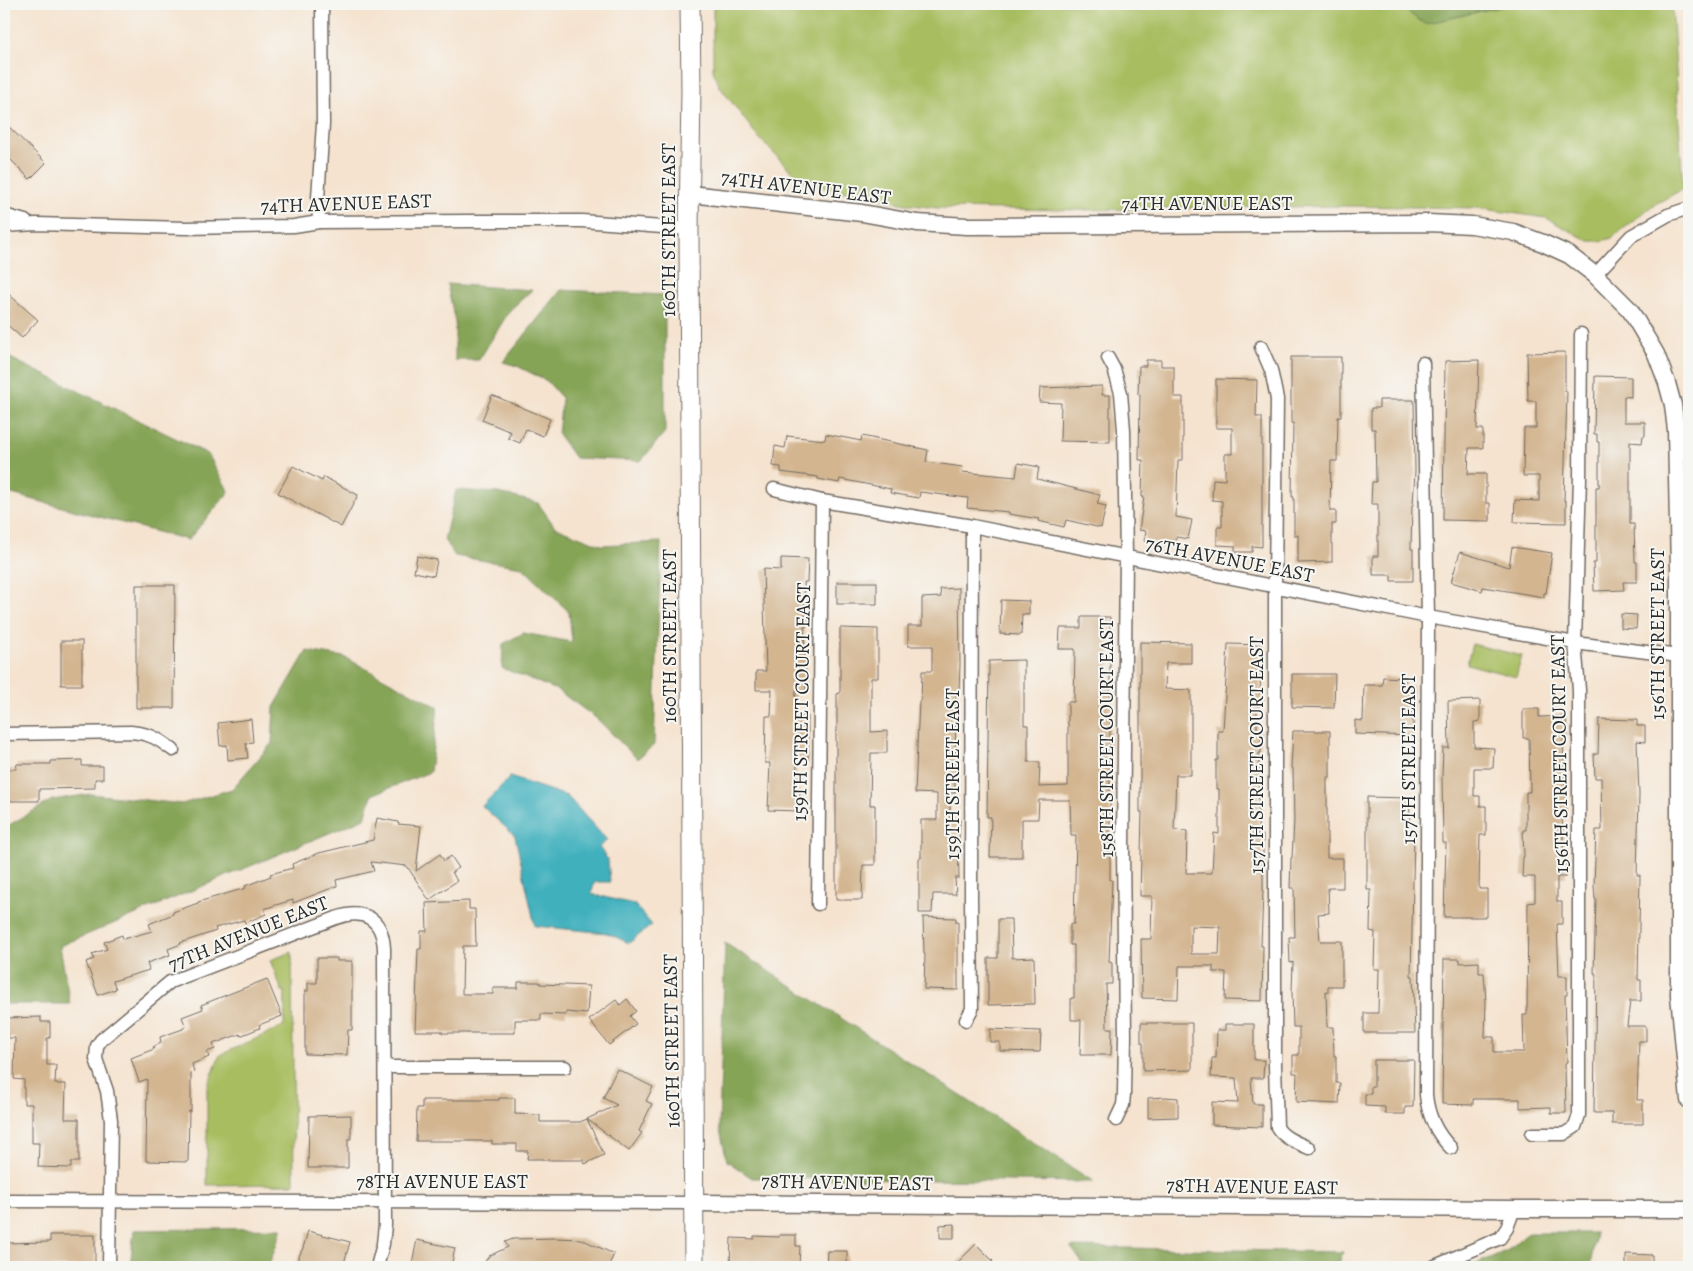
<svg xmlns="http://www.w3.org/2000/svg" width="1693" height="1271" font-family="Alegreya,serif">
<rect width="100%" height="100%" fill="#f6f6f2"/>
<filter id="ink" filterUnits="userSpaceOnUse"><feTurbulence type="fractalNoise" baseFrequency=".02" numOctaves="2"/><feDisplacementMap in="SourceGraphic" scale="10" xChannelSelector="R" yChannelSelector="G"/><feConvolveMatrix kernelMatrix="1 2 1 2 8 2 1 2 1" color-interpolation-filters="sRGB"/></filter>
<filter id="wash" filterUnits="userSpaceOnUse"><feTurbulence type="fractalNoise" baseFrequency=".0096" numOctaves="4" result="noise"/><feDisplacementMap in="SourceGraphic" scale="20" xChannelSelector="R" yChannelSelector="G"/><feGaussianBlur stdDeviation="1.12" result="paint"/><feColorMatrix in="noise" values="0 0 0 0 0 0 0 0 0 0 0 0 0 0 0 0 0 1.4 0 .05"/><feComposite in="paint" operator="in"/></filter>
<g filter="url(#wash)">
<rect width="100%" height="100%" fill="#f5e3cf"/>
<!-- green -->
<g fill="#a8bd61" stroke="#6a7446">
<path d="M713,4h695l1,9 16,11 87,-20h160l11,185 -31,17 -40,32 -10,3h-13l-43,-23 -69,-10 -131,-2 -267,4 -141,-2 -27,-3 -100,-20 -21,-15 -32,-33 -38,-50 -7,-16z"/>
<path d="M1472,644l50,12 -6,21 -49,-13z"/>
<path d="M292,952l2,232 -87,1v-98l13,-32 64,-29 1,-35h-3l-12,-31z"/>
</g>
<!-- forest -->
<g fill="#86a457" stroke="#586841">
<path d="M1408,4h104l-87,20 -16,-11z"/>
<path d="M447,284l85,6 -22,20 -31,50h-24v-39z"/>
<path d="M561,290l104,5v137l-24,29 -66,-3 -17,-24 4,-36 -15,-17 -30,-15 -14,-4z"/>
<path d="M4,355l204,99 21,38 -41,48 -184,-48z"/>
<path d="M456,490l42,3 40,10 17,24 46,18 60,-3 -7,203 -17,14 -41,-41 -39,-28 -55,-22 1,-24 20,-11 49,9 -3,-30 -47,-45 -67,-11 -11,-16z"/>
<path d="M307,651l37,6 94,50 -8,65 -58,23 -7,23 -305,128 10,58h-66v-176l48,-28 39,-6 91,10 50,-15 40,-46 2,-36z"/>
<path d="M725,943l369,239 -342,-4 -25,-17 -8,-35z"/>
<path d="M282,1228l-12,35 -16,4h-124l4,-37z"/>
<path d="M1528,1233h68l-6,34h-121l39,-17z"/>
<path d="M1071,1247l272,5 -5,15h-253z"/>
</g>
<!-- water -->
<path fill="#41b0bd" stroke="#366e74" d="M510,777l57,19 40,44 -8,7 9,13 2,22h-15l-4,12 43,10 18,21 -23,18 -22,-10 -72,-7 -20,-90 -33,-30z"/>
<g id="blocks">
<!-- building -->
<g fill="#d3b590" fill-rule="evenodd">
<path d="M4,122l42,41 -16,16 -26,-26z"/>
<path d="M4,290l34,30 -16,18 -18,-16z"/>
<path d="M1565,352v39h2l-3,110h2v22l-52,-1 1,-22 24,1v-25h-16l1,-48h12v-27h-8l-1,-48z"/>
<path d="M1291,357h50v60h-3l-1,44h-6l-1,50h6v13h-4v38l-34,1v-28h-4v-38h-2l1,-74h-2z"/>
<path d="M1146,360h15v6h13v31h9v63h-5l-2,57 16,3 -4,19 -12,-2 -2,9 -30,-5 2,-10 -7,-1 5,-33h-2l1,-37h-4l1,-65 -2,-1 1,-28h7z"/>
<path d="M1479,360l-2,69h6v19h-14l-1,26h18v29h4v18l-47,-1 2,-159z"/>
<path d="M1595,376l36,1v20l-7,-1v26h21v14h-2l-1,7 -12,-1v82h4l1,38h2v20h-14l1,8 -30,1 -1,-28h3v-76h3v-45h-2v-8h-3z"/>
<path d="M1216,379l41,1 -1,37h6v130l-10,-1v6h-17v-6l-18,-1v-18h5v-26l-10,-1 1,-21 12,1v-26h7v-26h-16z"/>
<path d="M1102,386v9h8v47l-50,-1 1,-38 -22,-1 1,-14z"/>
<path d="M492,395l58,24 -7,17 -17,-7 -6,14 -12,-5 3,-6 -29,-12z"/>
<path d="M1379,400h35l1,71 -2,34h-1l-1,44h2v32h-22v-6h-18v-19h5v-52h-7l1,-22h4l-1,-53h-4v-21h8z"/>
<path d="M826,434l35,7 1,-5 66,14 -2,12 37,5 -1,5 54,5 2,-14 21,4 -2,12 63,16 -3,9 9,2 -5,22 -35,-8 -2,7 -26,-6 1,-2 -30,-5v-2l-42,-4 1,-10 -48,-6 -1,6 -29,-5 1,-4 -51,-10 -1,4 -21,-4v-2l-37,-5v-5l-8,-1 2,-20 10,2 2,-12 38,4z"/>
<path d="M293,466l29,15 2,-4 34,18 -17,32 -63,-34z"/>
<path d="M1512,547l40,6 -6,40h-2v4l-61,-10 -1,4 -31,-9 9,-30 49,15z"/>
<path d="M417,556l20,4 -3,16 -20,-4z"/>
<path d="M781,558l27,1 -1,23h-3l2,45h-2l2,64 -10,-1 -1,26h13v48h-11l-1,26h4l-1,21 -31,-1 2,-47h-5l1,-47h5l1,-26h-16v-19h10l-3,-102 18,1z"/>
<rect x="837" y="582" width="40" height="22"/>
<path d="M136,585h39l-1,123h-38z"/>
<path d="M959,588l1,76 -1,27h-3l-1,102h-5v27h10l-1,19h-1l1,39h-4l1,16h-23l-1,19h-13v-55h2v-38h16v-26l-22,-1 4,-92h2l1,-30h10v-25h-24v-20h14v-28l19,-1 -1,-8z"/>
<path d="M1001,600l28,1v14l-7,-1 -1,21 -21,-1z"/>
<path d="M1621,614l16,1 -1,14 -15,-1z"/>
<path d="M1081,617h29v263h2l-3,82 3,1v21h-6l1,44h5l-1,27h-31l1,-35h-10v-22h3v-53h-4v-21h4l2,-89h-5l-1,-35h-31l-1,19h-16v38h-32l1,-40h-4l2,-156 35,-1v65h4v37h12l-1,25 29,-1v-84h6l1,-53h-16l1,-21h21z"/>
<path d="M840,628l38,1v49h-7v54l16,-1v22h-16l-1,52h5v60h-12l-1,35h-26v-168h1v-38l3,-1z"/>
<rect x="61" y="641" width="21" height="44"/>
<path d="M1140,642l51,1v20h-25l-1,26 25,1 1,2v83h-15l-2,55 13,1 -1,42h26l2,-40 5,1v-45h-3v-29h2v-29h5l5,-87 34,1 -2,49h3v12h-6v25h4v22h-2l-1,82h5v57l-2,54h2l-1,55 -37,-1 1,-28h-13v-6h-34l-1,33 -36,-1 -1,-59h10l1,-43h-12l2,-84h-2zM1191,926l29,1 -1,27h-28z"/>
<path d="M1292,674h43l-1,34 -42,-1z"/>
<path d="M1383,677l22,1v8h8v50l-58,-2v-14l8,1 1,-36h18z"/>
<path d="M1480,700v21l-6,1v25l20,1 -1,20h-19v28h6v10h6v29h-6l-1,54h8v28h-43l2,-74h-3l-1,-66 1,-29h6l-1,-47z"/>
<path d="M1523,709h16v8l27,-1 1,22h-4l3,74h-4l2,46h2v19h-9v25h5v22h-5l2,52h8v19h-2l2,67 -2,1 1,50h-15v-6l-31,1v-9h-47v6l-31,-1 2,-145h16v4l19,-1v11h5l2,29 -1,35h9v15h30l-1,-37h4l1,-112 7,-1v-25h-13l1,-20h1l-1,-27h3v-38h4l-1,-54h-6z"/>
<path d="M251,719l2,23 -7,1 2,15 -20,2 -1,-15 -7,1 -2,-23z"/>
<path d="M1599,719l38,1v6h8v16l-8,-1 2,54 -2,80h3l-2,105h3v21h-11l-3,25h19v15h-7l-2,59h6v24h-31v-11h-18l2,-140h-2l2,-74h-1l-1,-13 2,-56h6l-1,-52h-6l-1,-24h4z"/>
<path d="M1293,731h37v46h-3v81h16v30h-15l1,25 -11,1 2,27h22v45h-14v7l-2,-1 1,35h6l1,29h2v27h4l-1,21 -43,-2 1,-29h-4v-18h6v-28h-6l-1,-36 1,-29 -3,1 -1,-26h6l-1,-49h-4l1,-30h1l2,-37 -1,-53h-2z"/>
<path d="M82,760v6h21v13h-8v9l-56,1v12h-35v-32h12l1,-5h34v-3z"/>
<path d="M1367,797l43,1 -1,37h5l-3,141h2l2,57h-51v-20h14l1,-44h-5l1,-37 -5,-1 1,-41h-4z"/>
<path d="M377,818l21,4v2l23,2 -5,45 24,-17 4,7 7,-5 8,12 -7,4 5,9 -28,19 -22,-34 -36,-4 3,9 -38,9 1,6 -44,17v-3l-14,4 -15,5 2,5 -21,9 -1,-3 -29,8 1,3 -36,12 1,1 -13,5 2,6 -23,8 2,7 -36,11 3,8 -18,6 -12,-33 8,-3 -2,-5 15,-5 -3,-7 18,-7 1,4 29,-8 -3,-7 24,-10v-2l25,-9v-1l48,-14 -1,-2 26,-10 -1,-2 23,-6 -1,-4 27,-11 54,-13z"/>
<path d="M469,901v8h6l1,37h-13l-1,48h31v-6h25v-6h22v2l49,2 -2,28 -21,-2v3l-25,-1v6h-26v13h-73v-2h-27l3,-82h3v-18h6l-1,-28z"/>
<path d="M923,917l33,1v4h2v68l-34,-1 1,-35h-1z"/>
<path d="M998,919h13l1,39 22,-1 1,47 -47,1v-47h10z"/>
<path d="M317,958h20v3h15v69h-4l-1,25 -42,-1v-63h3v-8h9z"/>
<path d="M267,979l15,37 -23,9 1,3 -20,8v-2l-27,10 2,5 -8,3 2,5 -17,7 2,8 -3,1v38h-2l-1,51 -42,-1 1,-82 -8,3 -8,-24 23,-9 -1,-2 8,-4 -1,-6 23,-8v-1l3,-1 -4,-10 21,-8 -2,-4z"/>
<path d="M627,999l9,12 -6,5 6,8 -27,21 -20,-25 27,-20 4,5z"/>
<path d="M41,1017v5h9v16h-3v27h9l-1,19h11l-1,35h14v43h-8v6l-33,-1 1,-24h-7v-39h-8v-24l-10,-1 1,-41h-8v-20z"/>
<path d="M1141,1023h51v47l-49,1v-28h-2z"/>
<path d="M1225,1024h29v36h10l-1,18h-12l2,26h9v23l-50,-2v-23l26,1 -2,-25 -25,-1 1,-19h4l1,-28h8z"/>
<path d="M990,1029l51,2 -1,21 -40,-1v-9h-10z"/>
<path d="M1374,1060h40l-1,47h-8v7h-20v-7l-20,-1v-12h6v-8h3z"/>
<path d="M617,1069l36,18 -7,14 6,3 -13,27 3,2 -13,18 -42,-32 30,-14 -14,-7z"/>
<path d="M1166,1097l12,1v19l-30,1v-20z"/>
<path d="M499,1098h16v16l25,1v7h40l7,-3 17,36 -19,9 -2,-4h-40v-1h-16l1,-8h-11v-7h-25v-3h-76l1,-33h5v-8h77z"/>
<path d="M351,1115v24h-3v29h-40l1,-52z"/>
<path d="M954,1224v14h-14v-13z"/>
<path d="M308,1231l42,11 -7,25h-49l9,-19z"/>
<path d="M50,1235h45v32h-89l-1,-24 45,-1z"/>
<path d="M779,1235h17v11h4l-1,21h-69l1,-29 23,1v-3l25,1z"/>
<path d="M555,1238l26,1 33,15 -6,13h-127l8,-11 19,-9 -3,-5 8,-3z"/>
<path d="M417,1240l38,8 -4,19h-38l2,-3 -3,-1z"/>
<path d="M976,1244l17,17 -7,6h-33z"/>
<path d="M827,1251h20v16h-21z"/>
<path d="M1626,1254l26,1v12h-26z"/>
</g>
</g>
</g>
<g filter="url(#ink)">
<use href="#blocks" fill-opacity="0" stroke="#726b64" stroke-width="1"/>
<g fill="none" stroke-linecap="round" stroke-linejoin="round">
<defs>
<g id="minor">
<path d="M4,215l21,6"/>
<path d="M319,222l-1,-24 5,-74 -1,-120"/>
<path d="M4,226l32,-2 150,4 108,-2 25,-4 150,-1h113l107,8"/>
<path d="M1595,275l36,-39 37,-21 21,-7"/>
<path d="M1261,347l10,23 6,29 -2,188v478l2,62c6,11 21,16 32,21"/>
<path d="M1108,358l6,11 7,24 3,37 2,127 -3,291 2,188 -1,58 -1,11 -7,15"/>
<path d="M1423,363l5,254 -2,478c2,21 10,38 25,53"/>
<path d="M774,489l48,12 150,25 456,91 147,26 104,13"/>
<path d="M4,734l127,-2c20,2 26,6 42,18"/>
<path d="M818,904l4,-403"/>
<path d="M966,1020l6,-11 -1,-113 1,-370"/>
<path d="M385,1067h180"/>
<path d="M1532,1134h32l11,-7 4,-12v-425l-4,-47 5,-165 1,-144"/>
<path d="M4,1201l691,2"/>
<path d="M109,1267l2,-147 -4,-29 -11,-32 1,-13 4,-6 69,-58 166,-64c28,-10 46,0 48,30l1,277 -2,19 -6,23"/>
<path d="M1433,1267l67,-29 7,-10 7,-19"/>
</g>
<g id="tertiary">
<path d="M690,194l172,19 55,10 50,3 461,-3 44,2 41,7 30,11 26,12 26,20 35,35 26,44 11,29 6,22 3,25 3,139v426l10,105"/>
<path d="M695,1203l819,6h175"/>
</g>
<path id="secondary" d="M690,4l1,87 -2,138 5,1038"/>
</defs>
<!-- minor casing -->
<use href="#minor" stroke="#726b64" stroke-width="15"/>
<!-- tertiary casing -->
<use href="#tertiary" stroke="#726b64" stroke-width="19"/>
<!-- secondary casing -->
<use href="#secondary" stroke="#726b64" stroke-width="21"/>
<!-- minor -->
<use href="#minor" stroke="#fff" stroke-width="12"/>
<!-- tertiary -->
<use href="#tertiary" stroke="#fff" stroke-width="16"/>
<!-- secondary -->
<use href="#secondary" stroke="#fff" stroke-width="19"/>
</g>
</g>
<g text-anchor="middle" stroke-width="4" stroke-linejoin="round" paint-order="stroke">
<!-- street labels -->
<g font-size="20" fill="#2b2b2b" stroke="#f6f6f2">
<text transform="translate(806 187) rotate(7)" y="7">74TH AVENUE EAST</text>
<text transform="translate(346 203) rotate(-2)" y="7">74TH AVENUE EAST</text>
<text x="1207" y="210">74TH AVENUE EAST</text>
<text transform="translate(668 230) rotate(-90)" y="7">160TH STREET EAST</text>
<text transform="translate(1230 559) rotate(11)" y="7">76TH AVENUE EAST</text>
<text transform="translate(1657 634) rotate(-90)" y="7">156TH STREET EAST</text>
<text transform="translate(669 636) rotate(-90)" y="7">160TH STREET EAST</text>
<text transform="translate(801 702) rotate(-89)" y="7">159TH STREET COURT EAST</text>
<text transform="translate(1106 738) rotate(-90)" y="7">158TH STREET COURT EAST</text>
<text transform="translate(1559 754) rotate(-91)" y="7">156TH STREET COURT EAST</text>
<text transform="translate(1256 755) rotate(-90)" y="7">157TH STREET COURT EAST</text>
<text transform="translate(1408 759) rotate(-90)" y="7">157TH STREET EAST</text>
<text transform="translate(952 774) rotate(-90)" y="7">159TH STREET EAST</text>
<text transform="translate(248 933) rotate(-22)" y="7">77TH AVENUE EAST</text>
<text transform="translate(671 1041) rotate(-91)" y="7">160TH STREET EAST</text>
<text x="442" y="1188">78TH AVENUE EAST</text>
<text transform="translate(847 1182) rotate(1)" y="7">78TH AVENUE EAST</text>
<text transform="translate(1252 1186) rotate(1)" y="7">78TH AVENUE EAST</text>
</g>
</g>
<!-- margin -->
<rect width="1693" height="1271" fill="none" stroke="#f6f6f2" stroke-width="20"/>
</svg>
